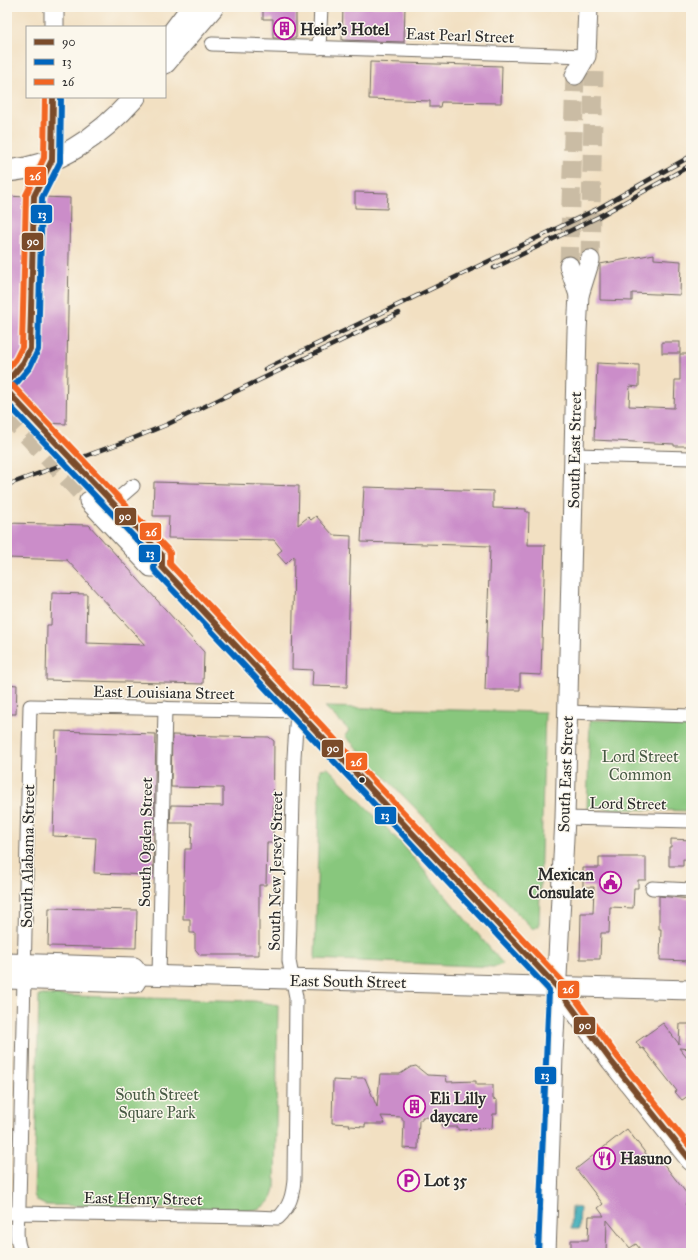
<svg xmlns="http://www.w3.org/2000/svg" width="698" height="1260" font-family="'IM FELL Great Primer',serif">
<rect width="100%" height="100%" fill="#fbf7ec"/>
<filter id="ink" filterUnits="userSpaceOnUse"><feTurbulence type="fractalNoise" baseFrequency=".025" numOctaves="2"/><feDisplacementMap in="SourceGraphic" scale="8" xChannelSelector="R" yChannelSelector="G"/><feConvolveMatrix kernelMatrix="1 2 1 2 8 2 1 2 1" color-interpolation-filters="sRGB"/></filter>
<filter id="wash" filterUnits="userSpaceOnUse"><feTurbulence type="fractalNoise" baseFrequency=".012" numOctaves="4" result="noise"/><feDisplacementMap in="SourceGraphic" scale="16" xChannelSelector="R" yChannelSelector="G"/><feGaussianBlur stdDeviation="0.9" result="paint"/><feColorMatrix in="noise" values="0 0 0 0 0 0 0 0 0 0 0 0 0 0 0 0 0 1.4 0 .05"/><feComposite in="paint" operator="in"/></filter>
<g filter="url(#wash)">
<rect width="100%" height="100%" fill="#f2e0c2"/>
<!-- green -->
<g fill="#88c77d" stroke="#5a7954">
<path d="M325,707l220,5 -6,214 -6,3 -188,-193 4,-6z"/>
<path d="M590,720l101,3v88l-104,-3z"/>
<path d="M328,768l73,75 102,121 -9,3 -179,-8 5,-190z"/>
<path d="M39,995l215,6 24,4 -3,183c-2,12 -10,20 -22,22l-208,-5 -8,-4 -3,-6z"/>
</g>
<!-- water -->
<path fill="#3dadb9" stroke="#346c72" d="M572,1207l8,1 -1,21h-8z"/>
<g id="blocks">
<!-- building -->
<g fill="#cb8dc9">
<path d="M263,7h33v31h-23v-19h-10z"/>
<path d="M343,7h62l-1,35 -62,-2z"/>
<path d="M370,62l132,4 -1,37 -60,-1 -1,5h-10v-6l-61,-2z"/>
<path d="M355,192l33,1 -1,16 -32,-1z"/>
<path d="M7,196l19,1 4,6 4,1 5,-2 3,-5 28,1 -4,226 -59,-3z"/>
<path d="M654,254v5l27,2 -1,34 -48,-2v8l-32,-1v-36z"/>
<rect x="662" y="342" width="18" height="11"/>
<path d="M680,354h11v92h-17v-2l-80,-4 3,-77 42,2v22l-9,-1 -1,20 45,2 1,-28h5z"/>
<path d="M154,482l145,4 -1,39 10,-8 3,3 5,-4 17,19 18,1 -4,151 -35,-1 1,-16 -21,-1 2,-113 -8,8 -9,-10 5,-4 -8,-10 -106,-2 1,-22h-16z"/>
<path d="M364,487l129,4v17l33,1v3h3l-1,33h17l-4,130 -21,-1v16h-35l5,-144 -129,-4z"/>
<path d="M7,523l82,2 115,127 -1,32 -157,-4 1,-55h4l1,-32 35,1 -1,49 59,2 -78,-85 -60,-2z"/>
<path d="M7,684l10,1 -1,29h-9z"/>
<path d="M56,731l100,3 -3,141 -59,-2 2,-35 -43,-2z"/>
<path d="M172,735l97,2 5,4 -1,102h-6l-1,42h-7v70h-59l-5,-6v-16h-5v-14h-7l2,-70h6l1,-26h-22l1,-18 52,1v-18l-52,-1z"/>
<path d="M671,839l20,1v20l-8,-1v7h-14v-19h2z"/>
<path d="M599,857h47v23h-8v8h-4l-1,20 -23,-1 -1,26h-8l-1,26h-20l1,-46h12l1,-26h-11v-19h16z"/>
<path d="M659,896l32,3v62l-31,-1 1,-31h-2z"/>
<path d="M49,908l88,2 -1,38 -88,-2z"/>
<path d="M663,1023l16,21 1,-20h11v25l-12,-1 12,15v31l-9,6 -7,-8 2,-1 -34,-43 -2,1 -5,-7z"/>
<path d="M416,1066l11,9 19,1 1,6 29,-1v4h17v14l4,1v14h-4l-1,14 -34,2v-3h-16v-9l-20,-1v3h-3l-1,29 -15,-1 1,-28h-2v-3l-21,-1 4,8h-20v3l-16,-1 1,-2 -18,-1 1,-43 18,1v-3h14l12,29 3,-33h20l11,-7z"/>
<path d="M627,1129l26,34 6,-5 32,41 -6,5 6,7v42h-48l-7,-9 -6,4 -23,-28 -1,33 -35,-2v-11h17l1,-24h15l-6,-8 5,-4 -27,-35z"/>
</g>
</g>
</g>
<g filter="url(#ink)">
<use href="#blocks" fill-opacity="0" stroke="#716a60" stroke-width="1"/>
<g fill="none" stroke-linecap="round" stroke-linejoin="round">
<!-- street-tunnel -->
<path stroke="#cabca4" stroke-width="13" stroke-dasharray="13 6" stroke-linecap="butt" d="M7,382l16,-19 7,-14 4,-153"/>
<!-- secondary-tunnel -->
<g stroke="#cabca4" stroke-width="19" stroke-dasharray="19 10" stroke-linecap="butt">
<path d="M590,260l4,-188"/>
<path d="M569,266l6,-191"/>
<path d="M7,391l91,98"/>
<path d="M7,414l82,87"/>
</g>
<defs>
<g id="street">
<path d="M212,44l374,12"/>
<path d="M319,48l2,-41"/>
<path d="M34,196l18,-36"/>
<path d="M574,455l117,3"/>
<path d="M112,504l21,-18"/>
<path d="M567,712l124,4"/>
<path d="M565,818l126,3"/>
<path d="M652,888l39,2"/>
<path d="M159,976l6,-268"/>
<path d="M7,1213h12l233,4 26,1c12,-11 15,-24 16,-39l2,-182 -7,-36 5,-204 3,-46 -267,-5c-4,166 -7,332 -11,499 -1,14 -5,36 3,48"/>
</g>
<g id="secondary">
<path d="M54,27v-20"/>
<path d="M575,75l11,-19 2,-49"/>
<path d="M52,160l1,-63"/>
<path d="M569,266l10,29"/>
<path d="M98,489l64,66v12l395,420 54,74 80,100"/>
<path d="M89,501l62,66h11"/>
<path d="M7,963l127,4 6,8"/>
<path d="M140,975l551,15"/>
<path d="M7,979l128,4 5,-8"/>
<path d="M546,1253l7,-197 12,-238 12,-487 2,-36 11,-35"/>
</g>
<g id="primary">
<path d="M165,43l27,-36"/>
<path d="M165,63l48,-56"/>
<path d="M7,171c51,-4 95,-37 128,-74"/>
</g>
</defs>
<!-- street casing -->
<use href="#street" stroke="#716a60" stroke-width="15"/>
<!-- secondary casing -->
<use href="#secondary" stroke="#716a60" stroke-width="21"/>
<!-- primary casing -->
<use href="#primary" stroke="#716a60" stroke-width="23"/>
<!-- street -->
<use href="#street" stroke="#fff" stroke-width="13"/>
<!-- secondary -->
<use href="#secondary" stroke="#fff" stroke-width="19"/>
<!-- primary -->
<use href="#primary" stroke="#fff" stroke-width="21"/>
<defs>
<g id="rail">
<path d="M494,268l104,-51 93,-52"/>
<path d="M265,369l334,-161 92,-52"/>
<path d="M7,485l122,-45 37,-15 233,-112"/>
</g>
</defs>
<!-- rail casing -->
<use href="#rail" stroke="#2b2b2b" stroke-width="4.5"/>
<!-- rail -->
<use href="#rail" stroke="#fbf7ec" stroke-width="3" stroke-dasharray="9" stroke-linecap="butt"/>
<defs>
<g id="bus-1">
<path d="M7,382l16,-19 7,-14 4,-153 18,-36 1,-63"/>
<path d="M7,391l155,164v12l395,420 54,74 80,100"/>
</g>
<g id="bus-2">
<path d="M13,387l17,-20 8,-17 4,-152 18,-36 1,-65"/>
<path d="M7,403l147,155v11l2,3 393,418 -11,263"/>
</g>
<g id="bus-3">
<path d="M7,370l9,-11 6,-12 4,-152 18,-37 1,-61"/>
<path d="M13,386l155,164 2,3v11l393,418 54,74 74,92"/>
</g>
</defs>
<!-- bus-1 casing -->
<use href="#bus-1" stroke="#fbf7ec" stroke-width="9"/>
<!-- bus-2 casing -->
<use href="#bus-2" stroke="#fbf7ec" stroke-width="9"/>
<!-- bus-3 casing -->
<use href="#bus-3" stroke="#fbf7ec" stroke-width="9"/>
<!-- bus-1 -->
<use href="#bus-1" stroke="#7a4b2a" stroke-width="6"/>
<!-- bus-2 -->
<use href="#bus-2" stroke="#0065bd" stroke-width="6"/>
<!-- bus-3 -->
<use href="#bus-3" stroke="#f26522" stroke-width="6"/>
</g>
</g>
<!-- icons -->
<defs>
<symbol id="building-ring" viewBox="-11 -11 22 22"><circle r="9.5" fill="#fbf7ec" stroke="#b5179e" stroke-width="1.5"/><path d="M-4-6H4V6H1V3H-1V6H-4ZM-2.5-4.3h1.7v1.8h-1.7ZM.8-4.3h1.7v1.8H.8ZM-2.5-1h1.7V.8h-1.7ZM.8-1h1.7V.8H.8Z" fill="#b5179e"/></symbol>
<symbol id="civic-ring" viewBox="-11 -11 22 22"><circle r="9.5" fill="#fbf7ec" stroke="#b5179e" stroke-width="1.5"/><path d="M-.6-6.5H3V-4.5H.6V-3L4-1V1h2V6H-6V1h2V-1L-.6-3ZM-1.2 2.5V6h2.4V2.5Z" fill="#b5179e"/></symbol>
<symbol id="restaurant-ring" viewBox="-11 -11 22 22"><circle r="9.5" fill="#fbf7ec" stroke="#b5179e" stroke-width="1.5"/><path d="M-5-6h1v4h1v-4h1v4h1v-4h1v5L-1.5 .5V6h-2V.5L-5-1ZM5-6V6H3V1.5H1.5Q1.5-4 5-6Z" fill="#b5179e"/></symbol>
<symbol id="parking-ring" viewBox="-11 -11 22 22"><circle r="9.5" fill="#fbf7ec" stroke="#b5179e" stroke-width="1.5"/><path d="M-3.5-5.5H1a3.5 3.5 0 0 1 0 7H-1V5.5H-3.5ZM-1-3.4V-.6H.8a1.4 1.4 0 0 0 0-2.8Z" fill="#b5179e"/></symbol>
</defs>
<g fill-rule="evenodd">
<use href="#building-ring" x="272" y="16" width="25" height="25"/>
<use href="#civic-ring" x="598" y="870" width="25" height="25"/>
<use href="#building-ring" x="402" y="1094" width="25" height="25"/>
<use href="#restaurant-ring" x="592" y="1146" width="25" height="25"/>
<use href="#parking-ring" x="396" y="1168" width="25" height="25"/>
</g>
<!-- markers -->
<circle fill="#2b2b2b" stroke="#fbf7ec" stroke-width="1.5" cx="362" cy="780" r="3.5"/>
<g text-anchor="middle" stroke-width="3" stroke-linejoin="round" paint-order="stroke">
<!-- poi labels -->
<g font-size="16" font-weight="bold" fill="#2b2b2b" stroke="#fbf7ec" text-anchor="start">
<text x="300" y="35">Heier's Hotel</text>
<text x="594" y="880" text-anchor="end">Mexican<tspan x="594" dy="18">Consulate</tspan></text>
<text x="430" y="1104">Eli Lilly<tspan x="430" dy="18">daycare</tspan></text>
<text x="620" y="1164">Hasuno</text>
<text x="424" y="1186">Lot 35</text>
</g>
<!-- street labels -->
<g font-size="16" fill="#2b2b2b" stroke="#fbf7ec">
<text transform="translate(460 35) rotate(2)" y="6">East Pearl Street</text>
<text transform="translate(574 450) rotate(-89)" y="6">South East Street</text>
<text transform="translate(164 692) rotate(1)" y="6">East Louisiana Street</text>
<text transform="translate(565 774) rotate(-88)" y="6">South East Street</text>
<text transform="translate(628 803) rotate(1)" y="6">Lord Street</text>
<text transform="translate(145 842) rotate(-89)" y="6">South Ogden Street</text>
<text transform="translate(27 856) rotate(-89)" y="6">South Alabama Street</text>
<text transform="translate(275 871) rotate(-89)" y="6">South New Jersey Street</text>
<text transform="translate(348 981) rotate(1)" y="6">East South Street</text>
<text transform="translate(143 1198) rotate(1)" y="6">East Henry Street</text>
</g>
<!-- park labels -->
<g font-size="16" fill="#475a44" stroke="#fbf7ec">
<text x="640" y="762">Lord Street<tspan x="640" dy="18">Common</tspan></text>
<text x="157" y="1100">South Street<tspan x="157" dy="18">Square Park</tspan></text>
</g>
</g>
<g stroke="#fbf7ec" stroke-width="1.5">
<rect x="24" y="166" width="23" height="20" rx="4" fill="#f26522"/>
<rect x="30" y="204" width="23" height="20" rx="4" fill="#0065bd"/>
<rect x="21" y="232" width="23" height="19" rx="4" fill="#7a4b2a"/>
<rect x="114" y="507" width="23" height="19" rx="4" fill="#7a4b2a"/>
<rect x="139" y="522" width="23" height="19" rx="4" fill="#f26522"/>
<rect x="138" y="544" width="23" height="19" rx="4" fill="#0065bd"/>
<rect x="321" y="739" width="23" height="19" rx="4" fill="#7a4b2a"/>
<rect x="345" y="752" width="23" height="19" rx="4" fill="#f26522"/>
<rect x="374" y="806" width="23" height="19" rx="4" fill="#0065bd"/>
<rect x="557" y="980" width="23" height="19" rx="4" fill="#f26522"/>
<rect x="573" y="1016" width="23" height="19" rx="4" fill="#7a4b2a"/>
<rect x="534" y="1066" width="23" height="19" rx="4" fill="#0065bd"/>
</g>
<g font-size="11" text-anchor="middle" font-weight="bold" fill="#fff">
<text x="35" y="180">26</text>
<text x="42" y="218">13</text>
<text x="33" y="245">90</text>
<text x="125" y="520">90</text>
<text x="151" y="536">26</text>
<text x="150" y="557">13</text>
<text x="333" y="752">90</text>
<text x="356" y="766">26</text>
<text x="385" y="819">13</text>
<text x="568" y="993">26</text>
<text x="585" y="1029">90</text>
<text x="545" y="1079">13</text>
</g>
<!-- margin -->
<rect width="698" height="1260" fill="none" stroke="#fbf7ec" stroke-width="24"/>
<!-- legend -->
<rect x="26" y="26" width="140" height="72" fill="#fbf7ec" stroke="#a8a59f"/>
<rect x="34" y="39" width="20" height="6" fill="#7a4b2a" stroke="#a8a59f"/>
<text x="62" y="46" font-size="12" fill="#2b2b2b">90</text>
<rect x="34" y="59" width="20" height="6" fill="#0065bd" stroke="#a8a59f"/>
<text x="62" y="66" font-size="12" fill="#2b2b2b">13</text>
<rect x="34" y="79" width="20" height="6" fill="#f26522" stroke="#a8a59f"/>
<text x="62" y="86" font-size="12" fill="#2b2b2b">26</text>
</svg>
